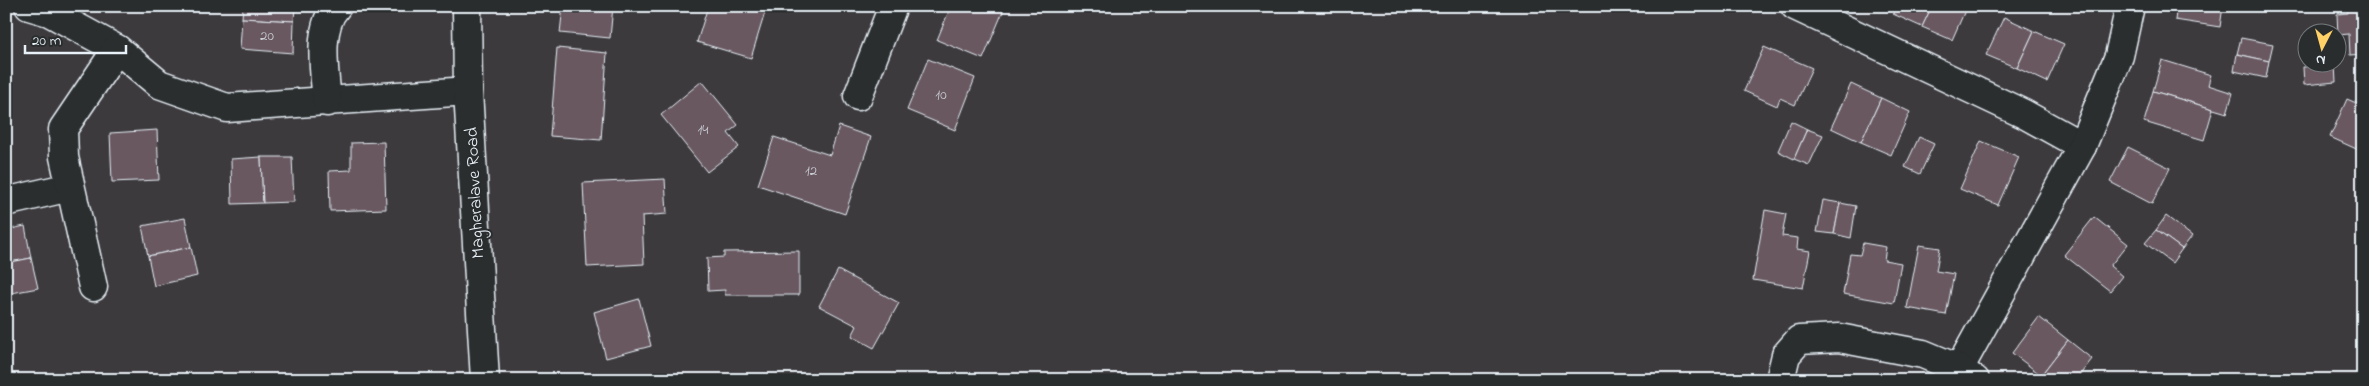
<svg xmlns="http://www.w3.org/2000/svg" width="2369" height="386" font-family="'Indie Flower',sans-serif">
<rect width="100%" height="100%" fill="#3d3a3d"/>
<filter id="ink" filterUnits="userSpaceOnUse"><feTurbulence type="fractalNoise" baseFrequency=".02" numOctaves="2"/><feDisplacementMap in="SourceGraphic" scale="10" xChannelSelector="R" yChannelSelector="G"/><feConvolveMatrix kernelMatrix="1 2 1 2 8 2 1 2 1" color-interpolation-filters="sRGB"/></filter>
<g filter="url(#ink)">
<!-- building -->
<g fill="#695860" stroke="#e8f1f8">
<path d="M243,6h52l-1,15 -52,-3z"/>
<path d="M563,6h50l-3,32 -50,-5z"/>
<path d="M708,6h59l-16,52 -54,-16z"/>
<path d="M951,6h45l8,3 -21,50 -46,-19z"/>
<path d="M1896,6h36l-10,21 -29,-13z"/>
<path d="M1932,6h35l-15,34 -30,-13z"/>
<path d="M2177,6h46l-3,21 -45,-7z"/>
<path d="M2348,6h15v48l-13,1 -1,-21 -11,1 -1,-21 11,-1z"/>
<path d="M2004,17l30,14 -17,37 -31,-13z"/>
<path d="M242,18l52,3 -1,32 -53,-4z"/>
<path d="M2034,31l30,13 -17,38 -30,-14z"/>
<path d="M2241,38l32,6 -4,17 -32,-7z"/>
<path d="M1764,47l48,21 -17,37 -15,-7 -3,8 -33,-15z"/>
<path d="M557,48l50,5 -6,87 -51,-4z"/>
<path d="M2237,54l32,7 -3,17 -32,-7z"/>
<path d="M928,59l47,19 -20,52 -48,-20z"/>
<path d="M2162,60l49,15 -3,10 25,8 -6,20 -74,-22z"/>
<path d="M2335,65l1,17 -32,3 -1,-18z"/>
<path d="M702,81l36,44 -10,8 11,14 -32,25 -46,-57z"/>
<path d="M1851,84l30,14 -20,44 -30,-14z"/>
<path d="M2153,91l60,18 -9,31 -60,-18z"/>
<path d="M1881,98l29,14 -19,43 -30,-13z"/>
<path d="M2347,99l16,7v46l-33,-15z"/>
<path d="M1791,121l16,8 -13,30 -16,-8z"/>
<path d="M839,126l32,11 -26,77 -87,-29 16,-48 56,18z"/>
<path d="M1807,129l16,6 -14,30 -15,-6z"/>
<path d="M157,130l2,50 -47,2 -2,-49z"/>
<path d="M1919,137l15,7 -14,30 -15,-7z"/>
<path d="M1981,141l38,16 -21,48 -38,-16z"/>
<path d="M384,142l2,67 -56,2 -1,-40 22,-1v-27z"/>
<path d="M2128,147l42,21 -18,36 -42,-22z"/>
<path d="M6,153l4,25h-4z"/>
<path d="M261,157l2,46 -31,1 -1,-45z"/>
<path d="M261,157h31l2,45 -31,1z"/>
<path d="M665,179l2,35 -25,2 2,48 -57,3 -4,-84z"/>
<path d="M1823,200l17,3 -6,31 -17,-2z"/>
<path d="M1840,203l16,3 -5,32 -17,-4z"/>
<path d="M1765,210l21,4 -4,22 16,2 -1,11 13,2 -7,37 -50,-8z"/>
<path d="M2166,216l26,20 -10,13 -26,-19z"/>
<path d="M2094,217l34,27 -18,22 12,10 -12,15 -46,-36z"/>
<path d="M185,218l6,29 -43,9 -6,-30z"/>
<path d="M25,226l6,32 -25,5v-33z"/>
<path d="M2156,230l26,19 -10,14 -27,-20z"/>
<path d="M1863,243l23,4 -2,13 17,3 -7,40 -51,-9 7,-40 10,1z"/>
<path d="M1919,245l21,3 -4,23 18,3 -8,41 -39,-7z"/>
<path d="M191,247l6,29 -43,10 -6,-30z"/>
<path d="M799,251v44h-74v-5l-17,1 -1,-33 17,-1v-5z"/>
<path d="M31,258l7,30 -32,6v-31z"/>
<path d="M838,270l61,33 -25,45 -22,-12 5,-10 -38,-20z"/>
<path d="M639,299l12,47 -45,12 -12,-46z"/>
<path d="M2039,317l29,23 -27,35 -29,-22z"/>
<path d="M2068,340l24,19 -16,21h-29l-6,-5z"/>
</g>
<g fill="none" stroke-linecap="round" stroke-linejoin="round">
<defs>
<g id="street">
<path d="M29,6l20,6 68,37 42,35 68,24 241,-17"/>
<path d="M1795,6l229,108 58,32"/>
<path d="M858,96l35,-90"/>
<path d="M327,102c-2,-28 -11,-74 10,-96"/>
<path d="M9,201l61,-14"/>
<path d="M93,287l-29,-130 -1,-28 54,-80"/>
<path d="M1959,369l123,-223 37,-90 11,-50"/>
<path d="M1780,380l6,-25 13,-15 40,-2 84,16 36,15 16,11"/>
</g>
<path id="secondary" d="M467,6l1,85 17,289"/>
</defs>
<!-- street casing -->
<use href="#street" stroke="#e8f1f8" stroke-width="31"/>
<!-- secondary casing -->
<use href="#secondary" stroke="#e8f1f8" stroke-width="31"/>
<!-- street -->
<use href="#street" stroke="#2a2d2e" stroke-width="28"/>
<!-- secondary -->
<use href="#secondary" stroke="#2a2d2e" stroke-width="28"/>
</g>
</g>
<g text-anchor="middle" stroke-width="4" stroke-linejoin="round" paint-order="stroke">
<!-- number labels -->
<g font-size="15" fill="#c8cbd2">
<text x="267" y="40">20</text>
<text x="941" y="99">10</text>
<text x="703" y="134">14</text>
<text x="811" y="175">12</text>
</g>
<!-- street labels -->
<g font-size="18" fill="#e8f1f8" stroke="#2a2d2e">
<text transform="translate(474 193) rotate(-93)" y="6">Magheralave Road</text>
</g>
</g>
<!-- margin -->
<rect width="2369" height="386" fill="none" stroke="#2a2d2e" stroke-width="25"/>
<rect x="12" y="12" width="2344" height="361" fill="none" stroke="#e8f1f8" stroke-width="2" filter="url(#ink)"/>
<!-- north arrow -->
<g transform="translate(2322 48) rotate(186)"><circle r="24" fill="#2a2d2e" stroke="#767b7f"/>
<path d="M0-4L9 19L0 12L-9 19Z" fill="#ffd166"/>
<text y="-8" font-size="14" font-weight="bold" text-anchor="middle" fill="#e8f1f8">N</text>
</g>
<!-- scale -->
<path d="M25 45v8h101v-8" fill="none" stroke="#e8f1f8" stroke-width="2.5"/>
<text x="32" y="45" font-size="15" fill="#e8f1f8" stroke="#2a2d2e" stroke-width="4" paint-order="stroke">20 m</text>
</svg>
